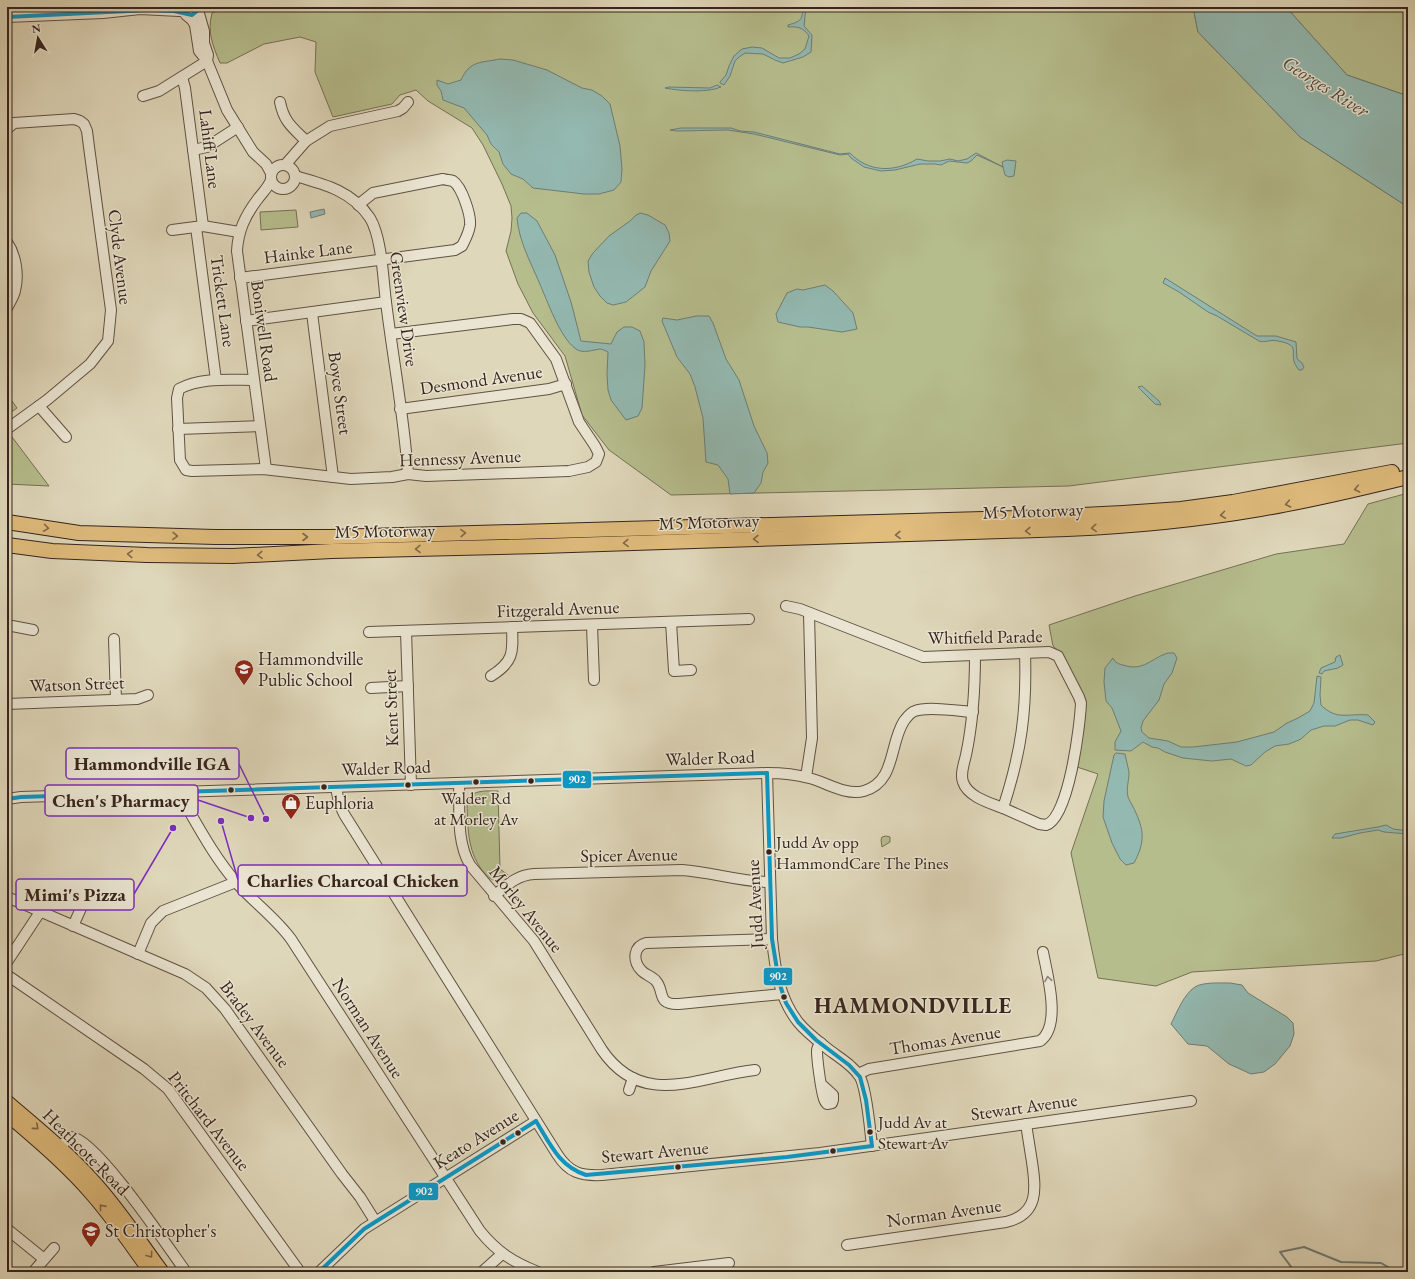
<svg xmlns="http://www.w3.org/2000/svg" width="1415" height="1279" font-family="'EB Garamond',serif">
<rect width="100%" height="100%" fill="#dfd7ba"/>
<filter id="stains"><feTurbulence type="fractalNoise" baseFrequency=".005" numOctaves="4"/><feColorMatrix values="0 0 0 0 .2 0 0 0 0 .09 0 0 0 0 .02 0 0 0 .5 -.17"/></filter>
<radialGradient id="worn" r=".72"><stop offset=".6" stop-color="#630" stop-opacity="0"/><stop offset="1" stop-color="#630" stop-opacity=".3"/></radialGradient>
<!-- green -->
<g fill="#b6bd8d" stroke="#767055">
<path d="M224,7h969l5,25 102,105 108,70v236l-339,43 -398,9 -62,-45 -27,-35 -17,-59 -32,-43 -15,-29 -12,-33 5,-20 1,-13 -1,-12 -9,-22 -19,-39 -11,-17 -44,-27 -12,-11 -16,5 -8,9 -59,13 -18,-45 1,-30 -16,-5 -36,7 -37,19h-7c-7,-17 -13,-30 -8,-50z"/>
<path d="M1286,7h122v89l-61,-21z"/>
<path d="M296,210l2,17 -37,3 -1,-18z"/>
<path d="M7,394l10,14 -10,7z"/>
<path d="M9,433l40,53 -42,-2v-49z"/>
<path d="M1408,493v460l-32,8 -184,11 -36,14 -58,-8 -27,-125 27,-79 -21,-7 8,-68 -23,-45 -9,-8 -4,-21 86,-29 141,-42 68,-10 24,-40z"/>
<path d="M498,791l2,78 8,6 -11,6c-7,-1 -11,-6 -15,-11 -15,-20 -14,-43 -15,-66 2,-15 19,-13 31,-13z"/>
<path d="M886,836l4,1v5l-8,5 -1,-7 1,-3z"/>
</g>
<!-- water -->
<g fill="#93b9b1" stroke="#6e7d76">
<path d="M803,7h3l-2,19 8,9 -1,17 -8,5 -20,6 -8,-3 -12,-6 -18,-1 -6,4 -4,4 -5,15 -6,9 -4,-2v-1l6,-7 3,-9 5,-10 8,-7 10,-2 10,1 17,10h11l9,-4 6,-5 4,-13c-5,-8 -12,-10 -21,-9v-2c13,-4 14,-4 15,-18z"/>
<path d="M1193,7h93l61,68 61,21v111l-108,-70 -102,-105z"/>
<path d="M500,59l13,1 34,10 35,18 10,2 10,6 8,8 10,42 2,23 -1,13 -7,8 -15,4h-15l-51,-6 -10,-9 -12,-5 -8,-10 -4,-12 -8,-8 -4,-9 -23,-27 -21,-8 -2,-9 -4,-6v-5l11,4 13,-4c9,-20 20,-17 39,-21z"/>
<path d="M717,85l4,2c-13,6 -41,4 -56,1l4,-1 41,1z"/>
<path d="M681,128h50l9,3 14,1 86,22 10,-1c18,19 44,20 67,6l11,2h12l10,-2 8,2 9,-2 9,-6 27,14 -1,-5 5,-2 9,1 -2,15 -5,1 -4,-2 -2,-8 -26,-12 -6,6 -4,2 -18,-2 -8,4 -6,-1h-15l-25,6 -14,1 -17,-4 -13,-9 -3,-4 -8,1 -86,-21 -26,-4 -51,1 -7,-1z"/>
<path d="M324,209l1,5 -14,4 -1,-6z"/>
<path d="M521,213h6l10,8 18,34 16,47 10,39 30,3 6,-12 7,-5h8l8,4 4,11 1,23 -3,43 -4,8 -12,4 -15,-20 -3,-10 -1,-16 1,-22c-2,-1 -6,-3 -8,-3 -8,1 -17,5 -24,0 -16,-11 -29,-49 -37,-67 -9,-21 -20,-41 -22,-64z"/>
<path d="M640,213l8,2 17,10 4,8 1,8 -19,30 -6,16 -19,15 -13,3 -6,-2 -7,-7 -6,-9 -5,-15 -1,-11 5,-8 16,-17 21,-15 5,-5z"/>
<path d="M1165,278l92,58h19l20,6 1,17 5,4 2,4 -2,3h-3c-14,-16 6,-24 -21,-29 -7,-2 -13,2 -19,0l-42,-25 -9,-4 -29,-20 -16,-9z"/>
<path d="M825,285l8,6 20,22 4,16 -15,3 -34,-5h-8l-22,-5 -2,-8 11,-21 10,-4 6,1z"/>
<path d="M696,316h13l4,7 13,36 13,21 15,46 13,27 1,10 -5,9 -2,11 -7,10 -24,1 -2,-15 -10,-14 -12,-3 -3,-44 -8,-31 -5,-13 -13,-17 -15,-36 1,-3 14,2z"/>
<path d="M1142,386l17,15 2,4 -6,-1 -17,-17z"/>
<path d="M1168,653h6l3,5 -5,15 -8,11 -5,16 -16,21 -2,7 1,4 7,6 19,3 13,6h12l44,-5 37,-10 13,-9 11,-5 12,-7 4,-8 3,-27 4,1 -1,18 1,10c16,16 27,8 47,10l7,7 -2,3 -15,-5h-8l-15,6h-11l-13,4 -10,9 -12,5 -14,2 -10,6 -14,13 -5,1 -15,-7 -19,2 -29,-3 -18,-6 -7,-4 -6,-1 -9,-5 -12,9 -16,-1v-8l6,-11 -9,-23 -6,-7 -2,-19 1,-14 8,-10c2,5 6,6 10,7 21,7 28,-7 45,-12z"/>
<path d="M1340,655l3,10 -5,3 -14,3 -2,3 -3,-1 2,-5 14,-6 1,-5z"/>
<path d="M1116,753l9,1c1,6 3,12 4,18 0,9 -3,16 -1,25 2,5 6,11 8,16 9,20 8,31 -2,50l-8,2 -6,-6 -8,-16 -9,-26 1,-16 10,-46z"/>
<path d="M1386,825l7,4 15,2v3l-24,-2 -6,-2 -18,3 -19,5h-9l3,-4 43,-7z"/>
<path d="M1230,983l12,2 6,8 39,24 6,6 1,11 -4,12 -15,18 -11,8 -13,2 -22,-10 -22,-18 -19,-2 -17,-20c6,-12 13,-30 24,-37 7,-5 26,-4 35,-4z"/>
</g>
<g fill="none" stroke-linecap="round" stroke-linejoin="round">
<!-- stream -->
<path stroke="#6e7d76" stroke-width="2" d="M1295,1272l-15,-20 24,-5 37,15 40,1 16,9"/>
<defs>
<g id="minor">
<path d="M198,10l6,21v12l4,12 -1,6"/>
<path d="M186,15l6,5 3,5 4,26 8,10 20,49 26,42 13,12 5,9"/>
<path d="M7,17l96,-4 37,-4 39,2"/>
<path d="M182,77l3,11 18,138"/>
<path d="M143,96l16,-5 48,-30"/>
<path d="M280,102c4,20 12,25 26,39"/>
<path d="M7,129l7,-6 60,-4 6,2 4,3 3,7 2,16 22,163 -3,31 -18,23 -43,36 -40,29"/>
<path d="M193,150l14,-3 31,-20"/>
<circle cx="283" cy="177" r="12"/>
<path d="M285,165l21,-24 24,-15 68,-15 5,-3 5,-6"/>
<path d="M295,176c29,8 57,15 75,42 12,20 13,61 16,84 7,57 18,114 22,172"/>
<path d="M196,227l20,153"/>
<path d="M172,230l31,-4 36,6"/>
<path d="M7,242c9,13 12,33 8,49 -1,5 -5,11 -8,17"/>
<path d="M240,278l215,-28 7,-4c3,-6 7,-13 8,-21 1,-10 -8,-38 -17,-44 -3,-1 -7,-1 -10,-2l-70,14 -15,12"/>
<path d="M312,313l21,164"/>
<path d="M246,321l140,-19"/>
<path d="M254,380c-24,0 -53,-3 -75,9l-2,9 3,62 6,10 6,1 71,-2 88,10 41,-2 16,-3 18,2 143,-5 19,-4 8,-5 3,-8 -4,-8 -16,-24 -23,-63 -26,-36 -9,-4h-8l-122,15"/>
<path d="M39,406l27,31"/>
<path d="M400,409l149,-20 17,-5"/>
<path d="M178,429l82,-3"/>
<path d="M266,469l-29,-218c1,-20 8,-35 20,-51 5,-7 11,-12 14,-20"/>
<path d="M786,606l14,3 123,48 126,-5 9,4 21,41 2,6c-1,22 -12,115 -35,122l-7,-1 -36,-16"/>
<path d="M671,622l3,49 17,-1"/>
<path d="M7,625l26,5"/>
<path d="M592,625l2,55"/>
<path d="M406,631l5,154"/>
<path d="M369,632l380,-13"/>
<path d="M114,639l2,61"/>
<path d="M975,655c0,34 -2,67 -9,100 -2,9 -6,19 -3,27 5,15 27,21 40,26 18,-55 24,-96 22,-155"/>
<path d="M491,676c23,-14 22,-24 21,-49"/>
<path d="M371,688l37,-2"/>
<path d="M7,704l130,-5 11,-4"/>
<path d="M767,773l5,166c3,29 7,59 26,83 8,10 20,19 30,27 10,8 25,16 32,28 7,13 10,53 12,69"/>
<path d="M806,777l6,-39 -3,-125"/>
<path d="M459,783c1,27 -3,58 11,82l64,76 68,109c41,60 97,26 153,20"/>
<path d="M336,787l3,16 5,11 213,340c12,19 24,22 45,21l218,-22 371,-52"/>
<path d="M178,792c18,30 34,62 57,89 17,20 40,36 56,58l189,292c17,21 33,31 58,41"/>
<path d="M7,799l14,-2 746,-24c14,0 28,1 42,5 17,4 36,18 55,13 32,-9 25,-47 40,-70 3,-4 7,-9 11,-10 12,-5 44,0 58,1"/>
<path d="M494,896c13,-11 23,-21 40,-22l148,-4c30,2 58,12 88,12"/>
<path d="M7,897l178,77 21,14 19,21 117,165 18,23 15,24"/>
<path d="M73,926l14,-31"/>
<path d="M772,939l-126,4c-12,3 -14,17 -5,27 4,5 11,6 15,11 9,10 0,24 23,23l103,-10"/>
<path d="M138,954l13,-31 12,-12 73,-29"/>
<path d="M7,962l33,-50"/>
<path d="M7,975l137,94 24,20 132,183"/>
<path d="M821,1043c-2,2 -4,5 -4,8 0,9 4,39 7,48 1,3 1,3 3,5l5,-1 1,-3v-5l-11,-10"/>
<path d="M858,1074l11,-5 171,-28c22,-15 7,-67 3,-89"/>
<path d="M629,1090l4,-12"/>
<path d="M59,1147l12,-10c23,-1 99,113 115,135"/>
<path d="M7,1229l37,30"/>
<path d="M847,1245l159,-23c33,-8 30,-33 26,-60 -2,-13 -4,-25 -6,-38"/>
<path d="M34,1271l20,-23"/>
<path d="M319,1272l45,-43 172,-108"/>
<path d="M482,1272l20,-18"/>
<path d="M654,1272l75,-9"/>
</g>
<g id="major">
<path d="M7,1101c29,25 60,50 86,79 26,28 47,61 70,92"/>
<path d="M7,1115c29,25 59,50 84,79 22,25 40,52 59,78"/>
</g>
<g id="highway">
<path d="M7,522l72,11 136,4h116l691,-19 101,-5 58,-4 52,-7 159,-30"/>
<path d="M7,545l45,6 95,4 86,1 99,-5 209,-5 526,-17c64,-3 129,-9 193,-20 50,-8 99,-20 148,-32"/>
</g>
</defs>
<!-- minor casing -->
<use href="#minor" stroke="#605144" stroke-width="12"/>
<!-- major casing -->
<use href="#major" stroke="#36241d" stroke-width="14"/>
<!-- highway casing -->
<use href="#highway" stroke="#36241d" stroke-width="16"/>
<!-- minor -->
<use href="#minor" stroke="#eae5d2" stroke-width="10"/>
<!-- major -->
<use href="#major" stroke="#e0bc7d" stroke-width="12"/>
<!-- highway -->
<use href="#highway" stroke="#e0bc7d" stroke-width="14"/>
<defs>
<g id="bus-1">
<path d="M7,17l141,-7 26,1 18,4 5,-4 3,-4"/>
<path d="M767,773l5,166 7,43 7,21 12,19 18,18 33,25 11,12 6,23 6,46"/>
<path d="M7,799l14,-2 746,-24"/>
<path d="M536,1121c14,23 23,45 50,54l201,-18 85,-11"/>
<path d="M319,1272l45,-43 172,-108"/>
</g>
</defs>
<!-- bus-1 casing -->
<use href="#bus-1" stroke="#eae5d2" stroke-width="7"/>
<!-- bus-1 -->
<use href="#bus-1" stroke="#0b98c5" stroke-width="4"/>
</g>
<!-- one-way arrows -->
<defs><path id="oneway-chevron" d="M-2-3.5L2.5 0L-2 3.5" fill="none" stroke-width="1.6" stroke-linecap="round" stroke-linejoin="round"/></defs>
<g stroke="#826848">
<use href="#oneway-chevron" transform="translate(1357 489) rotate(168)"/>
<use href="#oneway-chevron" transform="translate(1288 504) rotate(169)"/>
<use href="#oneway-chevron" transform="translate(1223 515) rotate(172)"/>
<use href="#oneway-chevron" transform="translate(46 528) rotate(8)"/>
<use href="#oneway-chevron" transform="translate(1094 528) rotate(176)"/>
<use href="#oneway-chevron" transform="translate(1028 531) rotate(178)"/>
<use href="#oneway-chevron" transform="translate(463 533) rotate(-2)"/>
<use href="#oneway-chevron" transform="translate(898 535) rotate(178)"/>
<use href="#oneway-chevron" transform="translate(175 536) rotate(2)"/>
<use href="#oneway-chevron" transform="translate(305 537)"/>
<use href="#oneway-chevron" transform="translate(756 539) rotate(178)"/>
<use href="#oneway-chevron" transform="translate(626 543) rotate(178)"/>
<use href="#oneway-chevron" transform="translate(418 549) rotate(179)"/>
<use href="#oneway-chevron" transform="translate(130 554) rotate(-177)"/>
<use href="#oneway-chevron" transform="translate(260 555) rotate(177)"/>
<use href="#oneway-chevron" transform="translate(36 1127) rotate(41)"/>
<use href="#oneway-chevron" transform="translate(102 1207) rotate(-129)"/>
<use href="#oneway-chevron" transform="translate(150 1255) rotate(54)"/>
</g>
<use stroke="#908478" href="#oneway-chevron" transform="translate(1048 979) rotate(-99)"/>
<!-- icons -->
<defs>
<symbol id="school-pin" viewBox="-11 -11 22 30"><path d="M0 17L-7.5 6A9.5 9.5 0 1 1 7.5 6Z" fill="#8f2418" stroke="#eae5d2"/><path d="M0-5L7-2L0 1L-7-2ZM-4 1L0 2.5L4 1V4Q0 6-4 4Z" fill="#fff"/></symbol>
<symbol id="shop-pin" viewBox="-11 -11 22 30"><path d="M0 17L-7.5 6A9.5 9.5 0 1 1 7.5 6Z" fill="#8f2418" stroke="#eae5d2"/><path d="M-5-2.5h2.3a2.7 3.5 0 0 1 5.4 0H5L5.5 6h-11ZM-1.5-2.5h3a1.5 2.3 0 0 0-3 0Z" fill="#fff"/></symbol>
</defs>
<g fill-rule="evenodd">
<use href="#school-pin" x="233" y="658" width="22" height="30"/>
<use href="#shop-pin" x="280" y="792" width="22" height="30"/>
<use href="#school-pin" x="80" y="1220" width="22" height="30"/>
</g>
<!-- markers -->
<g fill="#36241d" stroke="#eae5d2" stroke-width="1.5">
<circle cx="531" cy="781" r="3.5"/>
<circle cx="476" cy="782" r="3.5"/>
<circle cx="408" cy="785" r="3.5"/>
<circle cx="324" cy="787" r="3.5"/>
<circle cx="231" cy="790" r="3.5"/>
<circle cx="769" cy="852" r="3.5"/>
<circle cx="784" cy="997" r="3.5"/>
<circle cx="870" cy="1132" r="3.5"/>
<circle cx="518" cy="1133" r="3.5"/>
<circle cx="503" cy="1142" r="3.5"/>
<circle cx="833" cy="1151" r="3.5"/>
<circle cx="678" cy="1167" r="3.5"/>
</g>
<g text-anchor="middle" stroke-width="3" stroke-linejoin="round" paint-order="stroke">
<!-- bus labels -->
<g font-size="17" fill="#36241d" stroke="#eae5d2" text-anchor="start">
<text x="476" y="804" text-anchor="middle">Walder Rd<tspan x="476" dy="21">at Morley Av</tspan></text>
<text x="776" y="848">Judd Av opp<tspan x="776" dy="21">HammondCare The Pines</tspan></text>
<text x="878" y="1128">Judd Av at<tspan x="878" dy="21">Stewart Av</tspan></text>
</g>
<!-- street labels -->
<g font-size="18" fill="#36241d" stroke="#eae5d2">
<text transform="translate(210 149) rotate(83)" y="6">Lahiff Lane</text>
<text transform="translate(308 252) rotate(-7)" y="6">Hainke Lane</text>
<text transform="translate(120 257) rotate(83)" y="6">Clyde Avenue</text>
<text transform="translate(223 301) rotate(82)" y="6">Trickett Lane</text>
<text transform="translate(404 309) rotate(82)" y="6">Greenview Drive</text>
<text transform="translate(264 331) rotate(82)" y="6">Boniwell Road</text>
<text transform="translate(481 380) rotate(-8)" y="6">Desmond Avenue</text>
<text transform="translate(340 393) rotate(82)" y="6">Boyce Street</text>
<text transform="translate(460 458) rotate(-2)" y="6">Hennessy Avenue</text>
<text transform="translate(1033 511) rotate(-2)" y="6">M5 Motorway</text>
<text transform="translate(709 522) rotate(-2)" y="6">M5 Motorway</text>
<text transform="translate(385 531) rotate(-1)" y="6">M5 Motorway</text>
<text transform="translate(558 609) rotate(-2)" y="6">Fitzgerald Avenue</text>
<text transform="translate(985 637) rotate(-1)" y="6">Whitfield Parade</text>
<text transform="translate(77 684) rotate(-2)" y="6">Watson Street</text>
<text transform="translate(391 708) rotate(-92)" y="6">Kent Street</text>
<text transform="translate(710 758) rotate(-2)" y="6">Walder Road</text>
<text transform="translate(386 768) rotate(-2)" y="6">Walder Road</text>
<text transform="translate(629 855) rotate(-1)" y="6">Spicer Avenue</text>
<text transform="translate(755 904) rotate(-93)" y="6">Judd Avenue</text>
<text transform="translate(526 909) rotate(51)" y="6">Morley Avenue</text>
<text transform="translate(255 1024) rotate(53)" y="6">Bradey Avenue</text>
<text transform="translate(368 1028) rotate(57)" y="6">Norman Avenue</text>
<text transform="translate(945 1040) rotate(-9)" y="6">Thomas Avenue</text>
<text transform="translate(1024 1107) rotate(-8)" y="6">Stewart Avenue</text>
<text transform="translate(209 1121) rotate(52)" y="6">Pritchard Avenue</text>
<text transform="translate(476 1139) rotate(-32)" y="6">Keato Avenue</text>
<text transform="translate(86 1152) rotate(45)" y="6">Heathcote Road</text>
<text transform="translate(655 1152) rotate(-5)" y="6">Stewart Avenue</text>
<text transform="translate(944 1213) rotate(-8)" y="6">Norman Avenue</text>
</g>
<!-- poi labels -->
<g font-size="18" fill="#36241d" stroke="#eae5d2" text-anchor="start">
<text x="258" y="665">Hammondville<tspan x="258" dy="21">Public School</tspan></text>
<text x="305" y="809">Euphloria</text>
<text x="105" y="1237">St Christopher's</text>
</g>
<!-- water labels -->
<g font-size="19" font-style="italic" fill="#4d4942" stroke="#eae5d2">
<text transform="translate(1326 86) rotate(32)" y="7">Georges River</text>
</g>
<!-- district labels -->
<g font-size="22" font-weight="bold" letter-spacing="1" fill="#36241d" stroke="#eae5d2">
<text x="913" y="1013">HAMMONDVILLE</text>
</g>
</g>
<!-- callouts -->
<path fill="none" stroke="#7b2cbf" stroke-width="1.5" d="M266 819L239 764M251 818L198 800M221 821L238 880M173 828L134 894"/>
<g fill="#7b2cbf" stroke="#eae5d2" stroke-width="1.5">
<circle cx="266" cy="819" r="4"/>
<circle cx="251" cy="818" r="4"/>
<circle cx="221" cy="821" r="4"/>
<circle cx="173" cy="828" r="4"/>
</g>
<g fill="#eae5d2" stroke="#7b2cbf" stroke-width="1.5">
<rect x="66" y="748" width="173" height="31" rx="4"/>
<rect x="45" y="785" width="153" height="31" rx="4"/>
<rect x="238" y="865" width="229" height="31" rx="4"/>
<rect x="16" y="879" width="118" height="31" rx="4"/>
</g>
<g font-size="19" text-anchor="middle" font-weight="bold" fill="#36241d">
<text x="152" y="770">Hammondville IGA</text>
<text x="121" y="807">Chen's Pharmacy</text>
<text x="353" y="887">Charlies Charcoal Chicken</text>
<text x="75" y="901">Mimi's Pizza</text>
</g>
<g stroke="#eae5d2" stroke-width="1.5">
<rect x="562" y="770" width="30" height="19" rx="4" fill="#0b98c5"/>
<rect x="763" y="967" width="30" height="19" rx="4" fill="#0b98c5"/>
<rect x="408" y="1182" width="31" height="19" rx="4" fill="#0b98c5"/>
</g>
<g font-size="11" text-anchor="middle" font-weight="bold" fill="#fff">
<text x="577" y="783">902</text>
<text x="778" y="980">902</text>
<text x="424" y="1195">902</text>
</g>
<!-- margin -->
<rect width="1415" height="1279" fill="none" stroke="#dfd7ba" stroke-width="24"/>
<rect x="8" y="8" width="1399" height="1263" fill="none" stroke="#36241d" stroke-width="2"/>
<rect x="12" y="12" width="1391" height="1255" fill="none" stroke="#36241d"/>
<!-- north arrow -->
<g transform="translate(38 38) rotate(349)" stroke="#eae5d2" stroke-width="3" paint-order="stroke">
<path d="M0-3L7 15L0 10L-7 15Z" fill="#36241d"/>
<text y="-6" font-size="11" font-weight="bold" text-anchor="middle" fill="#36241d">N</text>
</g>
<rect width="100%" height="100%" filter="url(#stains)"/>
<rect width="100%" height="100%" fill="url(#worn)"/>
</svg>
